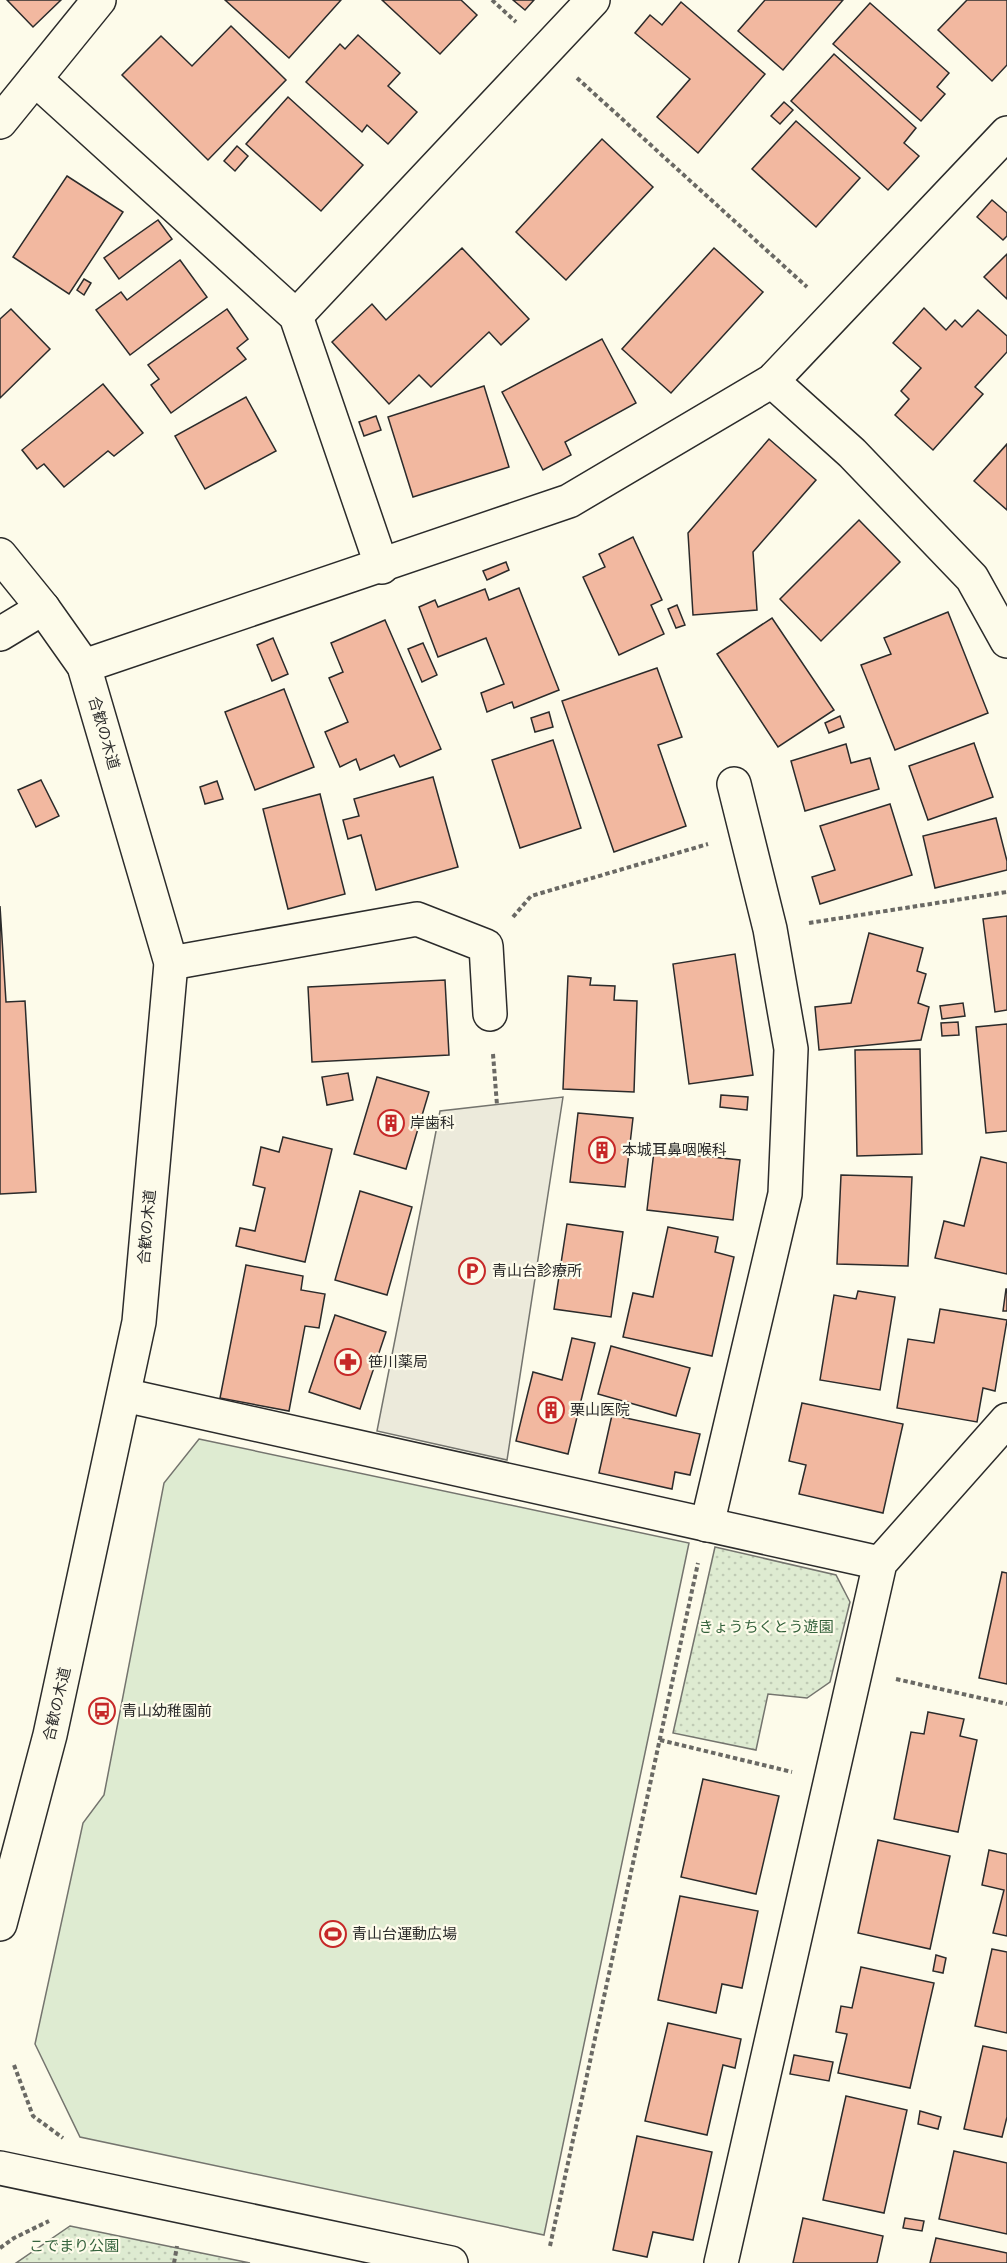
<svg xmlns="http://www.w3.org/2000/svg" width="1007" height="2263" font-family="Mulish,'Noto Sans JP',sans-serif">
<defs>
<pattern id="green-dots" width="8" height="8" patternUnits="userSpaceOnUse" patternTransform="scale(1.5)"><rect width="8" height="8" fill="#deebd1"/><path d="M2 2h.1M6 6h.1" fill="none" stroke="#bfcab4" stroke-width="1.8" stroke-linecap="round"/></pattern>
</defs>
<rect width="100%" height="100%" fill="#fdfbea"/>
<!-- green -->
<g fill="url(#green-dots)" stroke="#74746e" stroke-width="1.5">
<path d="M715,1547l121,28 14,27 -20,80 -23,16 -39,-4 -12,56 -83,-17z"/>
<path d="M70,2226l180,37h-234z"/>
</g>
<!-- pitch -->
<path fill="#deebd1" stroke="#74746e" stroke-width="1.5" d="M199,1439l490,104 -145,692 -464,-98 -45,-93 48,-221 21,-28 60,-312z"/>
<!-- parking -->
<path fill="#eceadb" stroke="#74746e" stroke-width="1.5" d="M563,1097l-56,363 -130,-29 63,-320z"/>
<!-- building -->
<g fill="#f2b8a0" stroke="#2b2b2b" stroke-width="1.5">
<path d="M7,0h54l-28,27z"/>
<path d="M225,0h116l-52,58z"/>
<path d="M382,0h79l16,15 -37,39z"/>
<path d="M513,0h21l-9,10z"/>
<path d="M765,0h78l-60,70 -45,-39z"/>
<path d="M967,0h40v65l-15,16 -54,-51z"/>
<path d="M681,2l84,72 -67,79 -41,-36 33,-38 -55,-46 15,-18 12,10z"/>
<path d="M870,3l79,70 -12,14 8,7 -24,27 -88,-77z"/>
<path d="M231,26l55,54 -78,80 -86,-85 39,-39 31,30z"/>
<path d="M358,35l42,38 -12,13 29,26 -29,32 -21,-19 -5,7 -56,-50 34,-38 5,5z"/>
<path d="M834,54l82,74 -12,15 15,13 -31,34 -97,-89z"/>
<path d="M288,97l75,68 -42,46 -75,-67z"/>
<path d="M784,102l9,8 -13,14 -9,-8z"/>
<path d="M796,121l64,57 -44,49 -64,-58z"/>
<path d="M602,139l51,48 -87,93 -50,-48z"/>
<path d="M237,146l11,10 -13,15 -11,-10z"/>
<path d="M67,176l56,36 -54,82 -56,-37z"/>
<path d="M992,200l15,13v23l-4,4 -26,-23z"/>
<path d="M158,220l14,19 -53,40 -15,-21z"/>
<path d="M462,248l67,71 -28,26 -12,-13 -58,55 -12,-12 -30,29 -57,-62 40,-38 14,16z"/>
<path d="M714,248l49,44 -92,101 -49,-44z"/>
<path d="M1007,254v45l-23,-22z"/>
<path d="M180,260l27,37 -77,58 -34,-45 25,-18 6,8z"/>
<path d="M84,279l7,4 -7,12 -7,-5z"/>
<path d="M924,308l22,22 9,-10 7,7 16,-17 29,26v16l-32,35 8,7 -50,56 -38,-35 14,-16 -8,-8 20,-23 -28,-25z"/>
<path d="M11,309l39,40 -50,49v-79z"/>
<path d="M227,309l21,30 -11,9 9,11 -75,54 -20,-28 8,-6 -11,-14z"/>
<path d="M602,339l34,64 -71,39 6,13 -28,15 -41,-78z"/>
<path d="M103,384l40,49 -29,23 -6,-5 -44,36 -20,-23 -7,5 -15,-19z"/>
<path d="M484,386l25,81 -96,30 -25,-80z"/>
<path d="M246,397l30,54 -71,38 -30,-53z"/>
<path d="M376,416l5,14 -17,6 -5,-14z"/>
<path d="M769,439l47,41 -63,72 4,58 -64,5 -5,-82z"/>
<path d="M1007,444v66l-33,-29z"/>
<path d="M859,520l41,42 -79,79 -41,-42z"/>
<path d="M633,537l29,63 -11,5 13,29 -45,21 -36,-78 22,-10 -6,-13z"/>
<path d="M506,562l3,8 -22,10 -4,-9z"/>
<path d="M519,588l40,102 -45,18 -2,-6 -25,10 -6,-19 23,-9 -18,-46 -48,19 -19,-50 16,-7 3,7 47,-18 4,11z"/>
<path d="M677,605l8,20 -9,3 -8,-19z"/>
<path d="M948,612l40,101 -93,37 -34,-85 30,-11 -7,-16z"/>
<path d="M772,618l62,92 -56,37 -61,-93z"/>
<path d="M385,620l56,129 -41,18 -6,-12 -34,15 -4,-11 -16,8 -15,-35 23,-10 -19,-44 14,-6 -12,-29z"/>
<path d="M273,638l15,36 -16,7 -15,-36z"/>
<path d="M423,643l14,32 -15,7 -14,-33z"/>
<path d="M657,668l25,69 -24,8 28,81 -72,26 -52,-151z"/>
<path d="M284,689l30,78 -59,23 -30,-78z"/>
<path d="M549,712l4,15 -18,5 -4,-14z"/>
<path d="M840,716l4,11 -15,6 -4,-10z"/>
<path d="M553,740l28,88 -61,20 -28,-88z"/>
<path d="M974,743l19,54 -65,23 -19,-54z"/>
<path d="M846,744l5,19 19,-5 9,31 -74,22 -14,-50z"/>
<path d="M433,777l25,90 -82,23 -15,-55 -13,4 -5,-19 16,-4 -5,-17z"/>
<path d="M41,780l18,36 -23,11 -18,-37z"/>
<path d="M217,781l6,18 -18,5 -5,-17z"/>
<path d="M320,794l25,100 -57,15 -25,-100z"/>
<path d="M890,804l22,71 -92,29 -8,-27 23,-7 -15,-44z"/>
<path d="M996,818l11,43v9l-72,18 -12,-52z"/>
<path d="M0,906l6,96 19,-1 11,191 -36,2z"/>
<path d="M1007,916v94l-12,2 -12,-93z"/>
<path d="M869,933l54,15 -6,23 9,3 -8,29 11,4 -8,33 -102,10 -4,-43 36,-4z"/>
<path d="M735,954l18,121 -64,9 -16,-120z"/>
<path d="M568,976l23,2 -1,7 25,1 -1,14 23,1 -3,91 -71,-3z"/>
<path d="M445,980l4,75 -137,7 -4,-75z"/>
<path d="M963,1003l2,13 -23,3 -2,-13z"/>
<path d="M958,1022l1,13 -17,1 -1,-13z"/>
<path d="M1007,1024v107l-21,2 -10,-106z"/>
<path d="M920,1049l2,105 -65,2 -2,-106z"/>
<path d="M348,1073l5,27 -26,5 -5,-28z"/>
<path d="M377,1077l52,15 -23,77 -52,-15z"/>
<path d="M721,1095l27,2 -1,13 -27,-3z"/>
<path d="M578,1113l55,5 -8,69 -55,-5z"/>
<path d="M283,1137l49,12 -27,113 -69,-16 4,-18 15,3 10,-43 -12,-3 8,-38 18,5z"/>
<path d="M654,1151l86,9 -7,60 -86,-10z"/>
<path d="M981,1157l26,6v111l-72,-16 9,-37 20,5z"/>
<path d="M841,1175l71,2 -4,89 -71,-2z"/>
<path d="M360,1191l52,16 -25,88 -52,-15z"/>
<path d="M567,1224l56,8 -12,85 -57,-8z"/>
<path d="M668,1227l50,10 -3,15 19,5 -22,99 -89,-19 10,-44 20,4z"/>
<path d="M246,1265l57,11 -2,14 24,4 -6,34 -14,-2 -16,85 -69,-13z"/>
<path d="M1006,1289h1v22h-4z"/>
<path d="M858,1291l37,6 -15,93 -60,-10 14,-85 22,4z"/>
<path d="M940,1309l67,11 -12,71 -12,-3 -6,34 -80,-14 11,-69 26,4z"/>
<path d="M335,1315l51,17 -26,77 -51,-17z"/>
<path d="M572,1338l23,5 -27,111 -52,-13 17,-69 29,8z"/>
<path d="M611,1346l79,22 -14,48 -78,-22z"/>
<path d="M802,1403l101,21 -20,89 -84,-19 7,-29 -17,-4z"/>
<path d="M612,1415l88,19 -10,41 -15,-3 -3,17 -73,-16z"/>
<path d="M1002,1572l5,1v111l-28,-6z"/>
<path d="M928,1712l36,7 -4,17 17,4 -19,92 -64,-13 17,-87 13,2z"/>
<path d="M703,1779l76,17 -23,98 -75,-17z"/>
<path d="M878,1840l72,16 -20,93 -72,-16z"/>
<path d="M989,1850l18,4v82l-14,-3 11,-43 -22,-5z"/>
<path d="M680,1896l78,15 -16,77 -20,-4 -6,29 -58,-13z"/>
<path d="M992,1949l15,3v81l-32,-7z"/>
<path d="M936,1955l10,3 -3,15 -10,-2z"/>
<path d="M861,1967l73,16 -24,105 -72,-15 9,-39 -11,-2 5,-26 11,2z"/>
<path d="M668,2023l73,16 -6,29 -12,-3 -16,70 -62,-14z"/>
<path d="M983,2046l24,5v66l-5,20 -38,-8z"/>
<path d="M794,2055l39,7 -4,19 -39,-7z"/>
<path d="M846,2096l61,14 -23,103 -61,-13z"/>
<path d="M920,2111l21,6 -3,12 -20,-5z"/>
<path d="M637,2136l75,16 -19,88 -40,-8 -6,25 -34,-7z"/>
<path d="M954,2151l53,12v71l-68,-15z"/>
<path d="M803,2218l80,18 -6,27h-84z"/>
<path d="M905,2218l19,3 -2,10 -19,-3z"/>
<path d="M936,2238l71,15v10h-77z"/>
</g>
<g fill="none" stroke-linecap="round" stroke-linejoin="round">
<defs>
<g id="minor">
<path d="M35,79l261,237 86,251"/>
<path d="M0,122l99,-122"/>
<path d="M296,316l297,-316"/>
<path d="M772,381l80,72 120,125 35,63"/>
<path d="M0,555l43,53 41,58 87,297 -32,359 -89,413 -50,189"/>
<path d="M0,634l43,-26"/>
<path d="M84,666l485,-165 203,-120 235,-248"/>
<path d="M171,963l246,-44 69,27 4,68"/>
<path d="M124,1395l756,168"/>
<path d="M707,1525l78,-331 6,-145 -21,-120 -36,-145"/>
<path d="M0,2168l451,95"/>
<path d="M721,2263l159,-700 127,-143"/>
</g>
</defs>
<!-- minor casing -->
<use href="#minor" stroke="#2b2b2b" stroke-width="36"/>
<!-- path -->
<g stroke="#6a6964" stroke-width="4" stroke-dasharray="4.5 3" stroke-linecap="butt">
<path d="M492,0l24,22"/>
<path d="M577,78l230,209"/>
<path d="M513,917l18,-21 177,-52"/>
<path d="M809,923l198,-31"/>
<path d="M493,1054l4,51"/>
<path d="M896,1679l111,25"/>
<path d="M660,1740l132,32"/>
<path d="M14,2065l19,51 30,22"/>
<path d="M550,2246l148,-683"/>
<path d="M0,2248l14,-10 35,-17"/>
<path d="M174,2263l3,-17"/>
</g>
<!-- minor -->
<use href="#minor" stroke="#fdfbea" stroke-width="33"/>
</g>
<!-- icons -->
<defs>
<symbol id="building-ring" viewBox="-11 -11 22 22"><circle r="9.5" fill="#fdfbea" stroke="#c62828" stroke-width="1.5"/><path d="M-4-6H4V6H1V3H-1V6H-4ZM-2.5-4.3h1.7v1.8h-1.7ZM.8-4.3h1.7v1.8H.8ZM-2.5-1h1.7V.8h-1.7ZM.8-1h1.7V.8H.8Z" fill="#c62828"/></symbol>
<symbol id="parking-ring" viewBox="-11 -11 22 22"><circle r="9.5" fill="#fdfbea" stroke="#c62828" stroke-width="1.5"/><path d="M-3.5-5.5H1a3.5 3.5 0 0 1 0 7H-1V5.5H-3.5ZM-1-3.4V-.6H.8a1.4 1.4 0 0 0 0-2.8Z" fill="#c62828"/></symbol>
<symbol id="pharmacy-ring" viewBox="-11 -11 22 22"><circle r="9.5" fill="#fdfbea" stroke="#c62828" stroke-width="1.5"/><path d="M-2-6h4v4h4v4h-4v4h-4v-4h-4v-4h4Z" fill="#c62828"/></symbol>
<symbol id="bus-ring" viewBox="-11 -11 22 22"><circle r="9.5" fill="#fdfbea" stroke="#c62828" stroke-width="1.5"/><path d="M-5-6H5V4H4V6H2V4H-2V6H-4V4H-5ZM-3.5-4V0h7V-4ZM-3.5 1.2v1.5H-2V1.2ZM2 1.2v1.5H3.5V1.2Z" fill="#c62828"/></symbol>
<symbol id="stadium-ring" viewBox="-11 -11 22 22"><circle r="9.5" fill="#fdfbea" stroke="#c62828" stroke-width="1.5"/><path d="M0-5a6.5 5 0 1 0 0 10a6.5 5 0 1 0 0-10ZM-3.5-1.8h7v3.6h-7Z" fill="#c62828"/></symbol>
</defs>
<g fill-rule="evenodd">
<use href="#building-ring" x="376" y="1108" width="30" height="30"/>
<use href="#building-ring" x="587" y="1135" width="30" height="30"/>
<use href="#parking-ring" x="457" y="1256" width="30" height="30"/>
<use href="#pharmacy-ring" x="333" y="1347" width="30" height="30"/>
<use href="#building-ring" x="536" y="1395" width="30" height="30"/>
<use href="#bus-ring" x="87" y="1696" width="30" height="30"/>
<use href="#stadium-ring" x="318" y="1919" width="30" height="30"/>
</g>
<g text-anchor="middle" stroke-width="4.5" stroke-linejoin="round" paint-order="stroke">
<!-- street labels -->
<g font-size="15" fill="#2b2b2b" stroke="#fdfbea">
<text transform="translate(104 733) rotate(74)" y="5">合歓の木道</text>
<text transform="translate(147 1227) rotate(-85)" y="5">合歓の木道</text>
<text transform="translate(57 1704) rotate(-77)" y="5">合歓の木道</text>
</g>
<!-- poi labels -->
<g font-size="15" fill="#2b2b2b" stroke="#fdfbea" text-anchor="start">
<text x="410" y="1128">岸歯科</text>
<text x="622" y="1155">本城耳鼻咽喉科</text>
<text x="492" y="1276">青山台診療所</text>
<text x="368" y="1367">笹川薬局</text>
<text x="570" y="1415">栗山医院</text>
<text x="122" y="1716">青山幼稚園前</text>
<text x="352" y="1939">青山台運動広場</text>
</g>
<!-- park labels -->
<g font-size="15" fill="#34623c" stroke="#fdfbea">
<text x="766" y="1632">きょうちくとう遊園</text>
<text x="74" y="2251">こでまり公園</text>
</g>
</g>
</svg>
